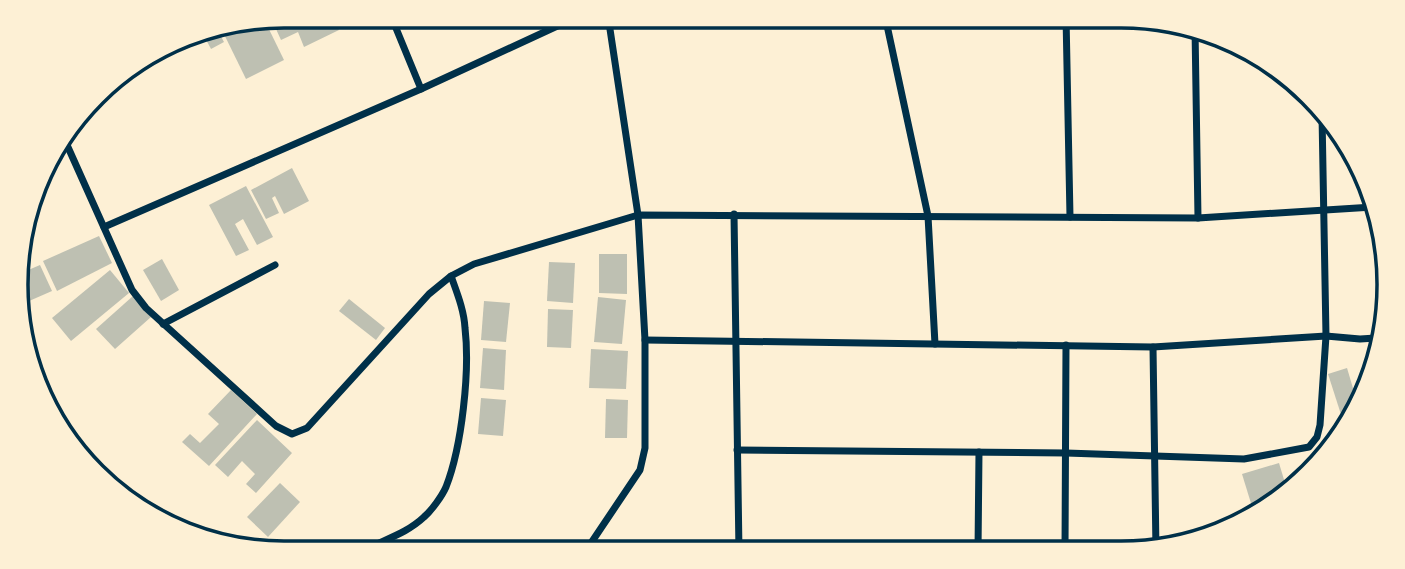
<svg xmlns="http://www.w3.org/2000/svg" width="1405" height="569" font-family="Montserrat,sans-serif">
<rect width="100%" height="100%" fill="#fdf0d5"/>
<!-- building -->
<g fill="#bec0b2">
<path d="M284,16h48l7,14 -35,17 -6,-15 -17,8 -10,-22z"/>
<path d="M264,19l20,41 -38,19 -26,-53z"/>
<path d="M216,27l8,15 -13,7 -10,-19z"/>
<path d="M292,168l17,33 -25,13 -9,-18 -3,2 7,15 -13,6 -15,-29z"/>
<path d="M246,186l27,51 -16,8 -14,-26 -8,5 14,26 -13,6 -27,-51z"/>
<path d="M99,236l13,27 -55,28 -14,-30z"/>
<path d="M599,254h28v40l-28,-1z"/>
<path d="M162,259l17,31 -18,11 -18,-31z"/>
<path d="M549,262l26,1 -2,40 -26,-2z"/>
<path d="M40,265l12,26 -32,14 -1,-31z"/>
<path d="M110,270l19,23 -58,48 -19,-23z"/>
<path d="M133,296l18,21 -36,32 -19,-20z"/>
<path d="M598,297l28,3 -4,44 -28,-2z"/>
<path d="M349,299l36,29 -9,12 -37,-29z"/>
<path d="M484,301l26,2 -4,39 -25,-2z"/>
<path d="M548,309l25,1 -2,38 -24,-1z"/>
<path d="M483,348l23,2 -2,40 -24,-2z"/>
<path d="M591,349l37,2 -2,38 -37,-1z"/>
<path d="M1347,368l11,37 -12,25 -18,-56z"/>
<path d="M231,390l26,24 -48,52 -27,-24 8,-8 10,9 19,-19 -11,-10z"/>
<path d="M481,398l25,2 -3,36 -25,-2z"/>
<path d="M606,399l22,1 -1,38h-22z"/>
<path d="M257,420l35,33 -36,40 -10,-9 9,-10 -13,-13 -14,16 -13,-12z"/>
<path d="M1279,463l9,30 -34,20 -12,-39z"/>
<path d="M280,483l20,19 -32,35 -21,-20z"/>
</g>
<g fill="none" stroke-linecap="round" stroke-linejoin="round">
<!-- minor -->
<g stroke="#003049" stroke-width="7">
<path d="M391,16l30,73"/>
<path d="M885,16l43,200 7,128"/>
<path d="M1066,16l4,201"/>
<path d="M1195,28l3,190"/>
<path d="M63,136l60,134 9,20 14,18 130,118 16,8 15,-6 122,-134 22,-18 23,-12 164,-49 560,3 175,-11"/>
<path d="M734,214l5,338"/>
<path d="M104,227l317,-138 158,-73"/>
<path d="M163,324l112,-59"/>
<path d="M645,340l508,7 173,-11 34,3 16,-1"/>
<path d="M1153,347l3,204"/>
<path d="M737,450l329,3 178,6 65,-12 8,-10 3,-12 6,-89 -4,-221"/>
<path d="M978,551l1,-99"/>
<path d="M1065,551l1,-206"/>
<path d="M585,552l55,-82 5,-22v-108l-7,-125 -30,-199"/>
<path d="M359,553c22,-13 46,-18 65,-36 8,-7 18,-21 22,-30 16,-41 24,-116 19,-159 -1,-18 -8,-35 -14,-52"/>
</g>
</g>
<!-- crop -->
<path d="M0 0H1405V569H0ZM284 28H1121A256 256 0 0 1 1377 284V285A256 256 0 0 1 1121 541H284A256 256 0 0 1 28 285V284A256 256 0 0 1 284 28Z" fill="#fdf0d5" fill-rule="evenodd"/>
<path fill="none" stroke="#003049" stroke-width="3.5" d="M284 28H1121A256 256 0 0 1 1377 284V285A256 256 0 0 1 1121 541H284A256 256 0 0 1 28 285V284A256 256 0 0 1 284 28Z"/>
</svg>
